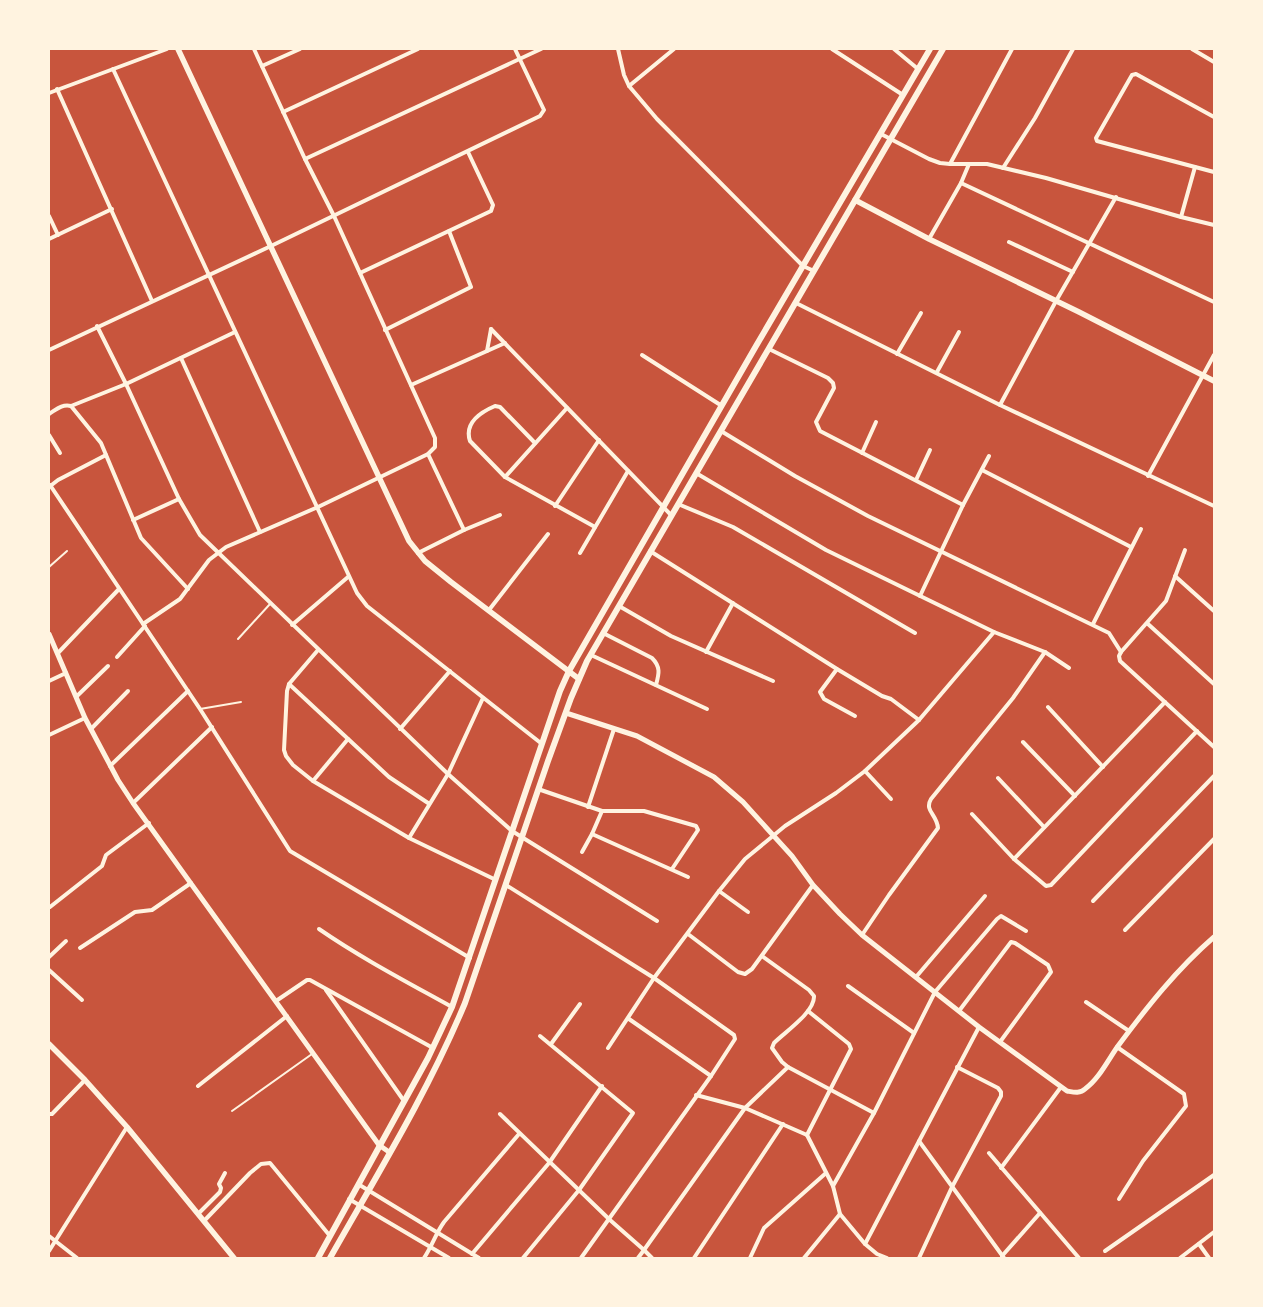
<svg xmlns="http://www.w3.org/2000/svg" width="1263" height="1307" font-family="'IBM Plex Sans',sans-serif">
<rect width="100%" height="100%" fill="#c8553d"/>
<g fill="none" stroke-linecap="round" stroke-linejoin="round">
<!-- service -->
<g stroke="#fff3e0" stroke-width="2">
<path d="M49,567l18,-16"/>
<path d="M238,639l32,-35"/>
<path d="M200,709l41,-7"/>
<path d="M232,1111l80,-57"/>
</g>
<!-- minor -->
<g stroke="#fff3e0" stroke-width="4">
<path d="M618,49l6,26 5,11 28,33 146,147 11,5"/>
<path d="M832,49l71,46"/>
<path d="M894,49l24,20"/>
<path d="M1192,49l22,13"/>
<path d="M262,66l38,-17"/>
<path d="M113,69l244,524 10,13 175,138"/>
<path d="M629,86l45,-37"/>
<path d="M57,89l95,212"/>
<path d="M49,93l118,-44"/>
<path d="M283,112l135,-63"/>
<path d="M1214,117l-78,-43 -4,1 -36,63 1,3 117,31"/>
<path d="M881,134l48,25 11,4 10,1h37l59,14 135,39 33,8"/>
<path d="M305,159l236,-110"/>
<path d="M950,164l62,-115"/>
<path d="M1003,168l32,-50 38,-69"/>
<path d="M961,183l253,119"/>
<path d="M49,216l9,19"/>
<path d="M1181,217l14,-50"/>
<path d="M49,239l63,-30"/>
<path d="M929,239l32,-56 8,-19"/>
<path d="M1009,242l64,30"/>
<path d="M360,273l131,-62 2,-6 -25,-53"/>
<path d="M796,303l204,102 214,101"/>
<path d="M97,326l29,58 53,115 21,36 248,239 64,57 145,90"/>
<path d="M491,329l180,186"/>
<path d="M385,330l86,-43 -22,-56"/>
<path d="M769,349l59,29 5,5 1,5 -18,34 4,9 143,74"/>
<path d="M49,350l222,-104 269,-130 4,-6 -29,-61"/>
<path d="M487,351l4,-22"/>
<path d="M897,354l24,-41"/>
<path d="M642,355l80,51"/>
<path d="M181,358l79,174"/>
<path d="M937,372l22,-40"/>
<path d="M411,385l94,-42"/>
<path d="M1000,405l56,-104 60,-104"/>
<path d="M71,406l30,37 40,95 47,51"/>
<path d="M49,414c8,-5 13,-10 22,-8l55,-22 109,-52"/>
<path d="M721,431l74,45 73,40 241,117 12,19"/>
<path d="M49,435l11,18"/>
<path d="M535,443l-35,-36 -5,-1c-14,6 -31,17 -25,35l35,36 90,50"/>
<path d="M862,453l14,-31"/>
<path d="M428,454l36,76"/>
<path d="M982,470l149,77"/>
<path d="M696,473l130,77 168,82 51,20 24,16"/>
<path d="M1148,476l66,-121"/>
<path d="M505,477l62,-69"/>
<path d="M916,480l14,-30"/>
<path d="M50,485l150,224 90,142 180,107"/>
<path d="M49,487l9,-7 48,-25"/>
<path d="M678,504l55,23 182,106"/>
<path d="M555,506l44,-66"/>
<path d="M133,520l46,-21"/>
<path d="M1185,550l-19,51 -45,51 -2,4 1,5 94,86"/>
<path d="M650,551l187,118 45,27 9,3 28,21"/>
<path d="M418,553l46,-23 36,-15"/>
<path d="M580,553l48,-82"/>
<path d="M1175,576l39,35"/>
<path d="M920,596l43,-91 26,-49"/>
<path d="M619,606l52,30 102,45"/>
<path d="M489,610l59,-76"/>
<path d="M143,624l37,-25 29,-39 17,-13 92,-40 110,-53 7,-7v-9l-101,-222 -29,-57 -51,-110"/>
<path d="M1093,624l48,-95"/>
<path d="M1148,624l66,60"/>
<path d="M292,625l56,-48"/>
<path d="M603,633l49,25c9,9 7,16 4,27"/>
<path d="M318,650l-29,34 -2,7 -3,59 2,6 7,9 20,16 96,57 87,42"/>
<path d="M706,652l27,-49"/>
<path d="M58,653l61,-64"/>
<path d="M591,655l116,54"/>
<path d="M117,657l28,-31"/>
<path d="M837,669l-17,23 4,7 31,17"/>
<path d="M49,681l17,-8"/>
<path d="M289,684l100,93 39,26"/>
<path d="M76,697l32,-31"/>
<path d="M1048,707l55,60"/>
<path d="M91,729l37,-38"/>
<path d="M400,729l50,-58"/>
<path d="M49,735l36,-17"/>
<path d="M1023,742l52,54"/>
<path d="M110,766l78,-75"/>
<path d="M865,771l26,28"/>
<path d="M998,778l46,49"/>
<path d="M313,781l35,-42"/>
<path d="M538,789l64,22h42l52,15 2,4 -26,39"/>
<path d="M133,803l79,-76"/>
<path d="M588,807l26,-78"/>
<path d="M972,814l42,45 32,27 5,-1 146,-154"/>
<path d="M592,834l96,43"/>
<path d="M409,838l39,-64 35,-76"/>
<path d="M582,852l10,-18 10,-23"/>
<path d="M1014,859l151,-157"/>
<path d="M506,885l148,93 80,57 1,4 -24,37 -130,182"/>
<path d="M719,891l29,21"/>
<path d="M1093,901l121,-125"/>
<path d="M50,907l52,-41 4,-11 43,-32"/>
<path d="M319,929c42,29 88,53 133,78"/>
<path d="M1125,930l89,-91"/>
<path d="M688,934l50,38 7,2 7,-5 61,-84"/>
<path d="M862,935l27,-40 49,-67c-1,-14 -14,-17 -7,-29l82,-101 32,-46"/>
<path d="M80,948l55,-36 17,-2 39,-27"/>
<path d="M762,956l47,34 5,6c1,16 -29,36 -40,47l-2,5 10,14 6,5 86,46"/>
<path d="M49,957l17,-16"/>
<path d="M49,970l33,30"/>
<path d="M916,977l69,-81"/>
<path d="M848,986l66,47"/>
<path d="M326,990l78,111"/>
<path d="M276,1001l31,-21h3l123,68"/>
<path d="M1086,1002l43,29"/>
<path d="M959,1011l52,-69 4,1 33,22 3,7 -51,70"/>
<path d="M629,1019l82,57"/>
<path d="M551,1044l29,-40"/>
<path d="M1117,1047l67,47 2,12 -43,55 -24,38"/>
<path d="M608,1048l46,-70 65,-87 26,-32 40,-33 51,-33 29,-22 54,-51 75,-88"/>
<path d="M198,1086l89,-70"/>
<path d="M696,1095l49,13 62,27 26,51 7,28 25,30 12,10 10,4"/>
<path d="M49,1114h3l33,-34"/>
<path d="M500,1114l110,106 34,30 101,-142 43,-41"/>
<path d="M807,1135l44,-86 -2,-5 -41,-33"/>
<path d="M919,1141l85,117"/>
<path d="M989,1153l90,105"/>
<path d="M1001,1168l60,-81"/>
<path d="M358,1184l121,74"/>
<path d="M833,1186l41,-73 61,-121 62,-73 4,-3 25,15"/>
<path d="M349,1199l100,59"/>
<path d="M198,1214l22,-22 1,-4 -2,-4 6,-11"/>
<path d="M204,1221l46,-48 11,-9 9,-1 60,73"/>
<path d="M49,1236l28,22"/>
<path d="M865,1244l114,-217"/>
<path d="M1199,1244l10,14"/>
<path d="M49,1251l78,-124"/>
<path d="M1105,1251l109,-76"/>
<path d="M472,1254l77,-91 53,-77"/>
<path d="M1002,1256l38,-43"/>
<path d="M424,1258c8,-12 12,-25 20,-36l75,-88"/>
<path d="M523,1258l56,-68 54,-77 -93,-77"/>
<path d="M638,1258l6,-8 8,8"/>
<path d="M694,1258l89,-134"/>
<path d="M750,1258l14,-30 62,-55"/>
<path d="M804,1258l36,-44"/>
<path d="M919,1258l33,-71 49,-91v-4l-3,-4 -41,-21"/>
<path d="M1180,1258l34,-26"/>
</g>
<!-- tertiary -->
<g stroke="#fff3e0" stroke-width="5">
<path d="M49,634l36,84 33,62 15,23 246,342 10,7"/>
<path d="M566,713l71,23 77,41 29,25 49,54 21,29 27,29 22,21 117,92 88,64c6,1 13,3 18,-2 14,-10 23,-29 33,-43 29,-39 59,-77 96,-109"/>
</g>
<!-- secondary -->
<g stroke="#fff3e0" stroke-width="5.5">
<path d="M178,49l231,492 16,20 26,21 128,97"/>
<path d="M855,200l74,39 150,73 135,69"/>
<path d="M49,1044l36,36 42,47 107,131"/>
</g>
<!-- primary -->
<g stroke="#fff3e0" stroke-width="6">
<path d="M318,1258l110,-200 24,-51 108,-316 9,-20 187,-325 174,-297"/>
<path d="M330,1258c47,-83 98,-166 135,-255l83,-242 23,-63 16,-37 356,-612"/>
</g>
</g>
<!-- border -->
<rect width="1263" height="1307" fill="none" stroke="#fff3e0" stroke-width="100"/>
</svg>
